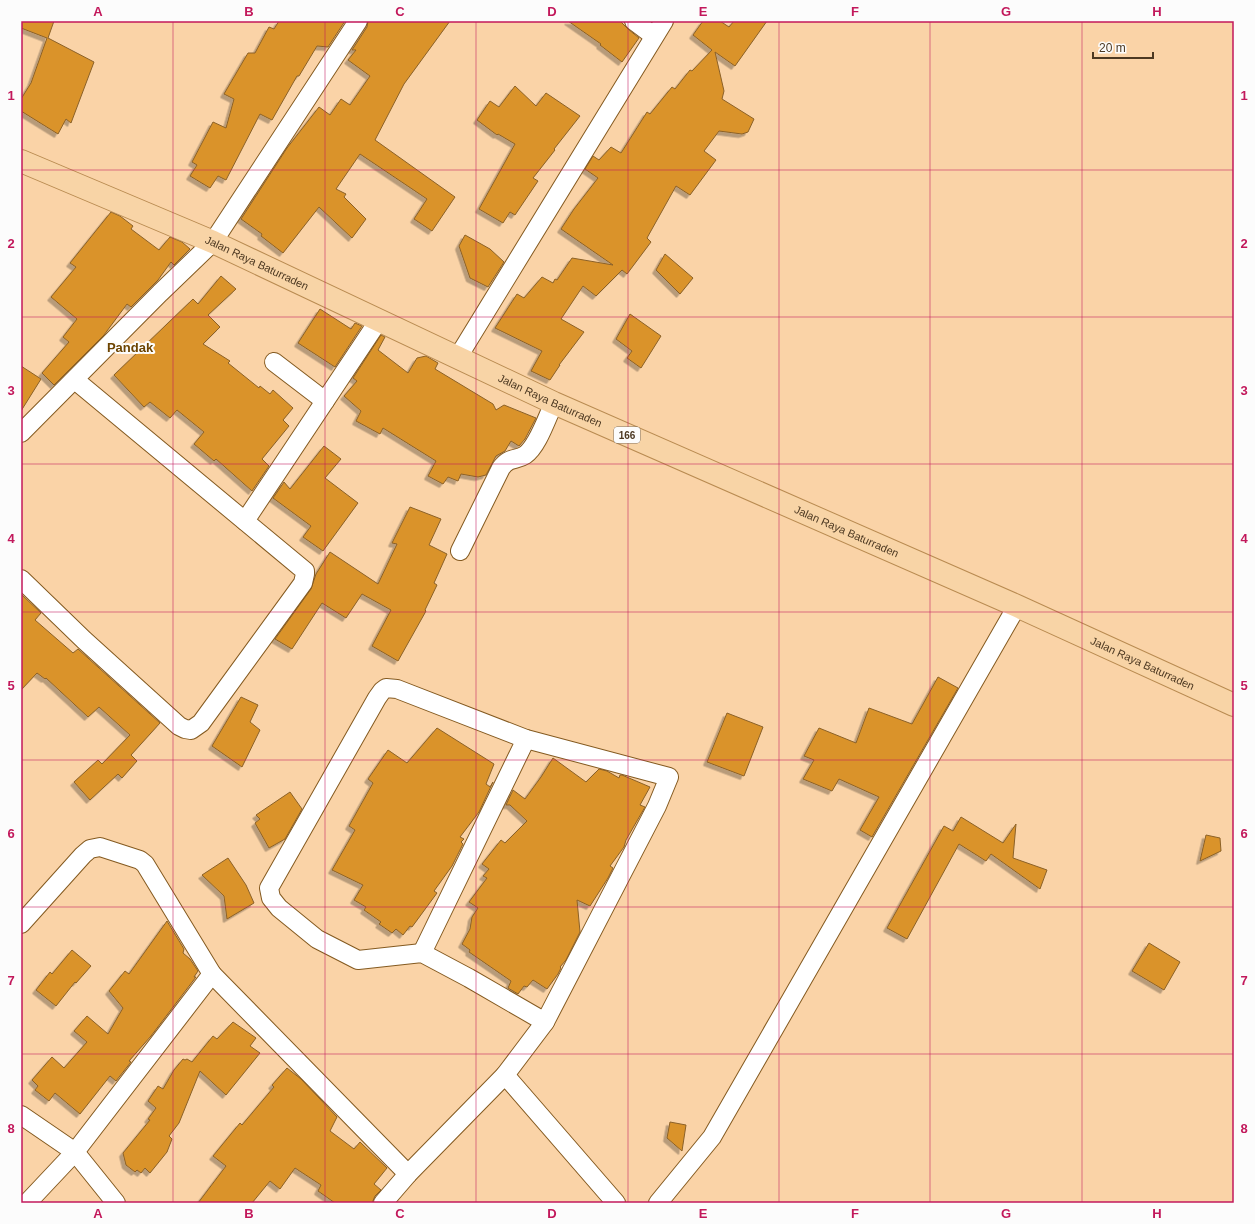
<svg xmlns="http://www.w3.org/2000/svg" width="1255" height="1224" font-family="Helvetica,sans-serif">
<defs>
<filter id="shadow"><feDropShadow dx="-3.5" dy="3.5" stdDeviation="0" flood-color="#0004"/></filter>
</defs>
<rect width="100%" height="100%" fill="#fad3a7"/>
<!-- building -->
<g fill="#da932a" stroke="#8b6128" filter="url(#shadow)">
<path d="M21,21h33l-6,17 46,24 -23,61 -5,-4 -8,15 -37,-23v-12l10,-16 16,-45 -26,-10z"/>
<path d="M279,21h66l-17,26 -11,-1 -18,30h-2l-25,44 -12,-6 -34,66 -8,-4 -8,12 -20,-12 7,-11 -5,-3 21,-40 13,6 8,-29 -10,-5 24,-41h7l14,-26 5,2z"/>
<path d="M368,21h82l-46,63 -29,56 80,57 -23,34 -18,-12 13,-20 -67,-45 -24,35 10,5 -2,3 22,22 -14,19 -33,-31 -36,46 -22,-17 1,-2 -21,-15 46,-71 32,-41 11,8 11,-16 9,6 20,-29 -22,-16 8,-10h-4l15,-23z"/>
<path d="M568,21h52l8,8 11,9 -17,24 -22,-17 1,-1z"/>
<path d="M703,21h17l9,6 5,-6h33l-32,45 -20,-14 9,39 -2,8 32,20 -6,13 -6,2 -23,-3 -15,20 12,9 -26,35 -14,-9 -29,52 4,4 -24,32 -5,-4 -26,26 -13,-10 -22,33 23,13 -25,33h1l-10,15 -19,-9 11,-20 -47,-23 22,-34 7,4 18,-21 11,6 2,-4 2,1 15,-22 41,7 -52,-36 13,-20 24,-31 -13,-9 8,-13 6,4 12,-13 10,6 26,-41 3,2 22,-27 3,2 15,-19 2,1 20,-21 -19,-15z"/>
<path d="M515,86l21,20 10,-13 34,23 -26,33 1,1 -22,28 5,3 -23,34 -5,-3 -7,11 -24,-14 36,-65 -17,-10 -1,1 -20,-15 13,-19 9,6z"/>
<path d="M111,212l9,4 13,10 -2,3 28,21 11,-13 12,5 8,7 -16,16 -3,-3 -13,18 -27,27 -4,-3 -23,31 -50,50 -12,-12 27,-31 -6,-5 14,-18 -26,-22 25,-30 -6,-4z"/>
<path d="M465,235l25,14 14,13 -16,25 -18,-9 -11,-32z"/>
<path d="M665,254l28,24 -13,16 -24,-24z"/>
<path d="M221,276l15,13 -28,26 12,12 -17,17 27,17 -2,2 31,25 1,-2 10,8 3,-4 20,18 -10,12 6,6 -27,33 7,7 -17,25 -36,-32 -2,2 -20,-17 10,-12 -27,-22 -7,8 -20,-16 -6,5 -30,-32 79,-76 5,5z"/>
<path d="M320,309l31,20 4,-6 7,3 -27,41 -37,-24z"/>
<path d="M630,314l31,22 -20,32 -14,-10 5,-7 -16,-12z"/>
<path d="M381,335l4,2 -7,13 30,23 9,-15 9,-2 12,7 -3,6 58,35 3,6 8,-5 32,13 -11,21 -6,7 -8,-5 -6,10 -9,5 -10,19 -8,2 -17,-3 -3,7 -10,-4 -5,7 -15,-8 8,-15 -53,-33 -3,6 -24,-13 5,-10 -17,-15 13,-15 -4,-3z"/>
<path d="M21,366l20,13 -20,32z"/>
<path d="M324,446l17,13 -16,19 33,25 -35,48 -20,-14 8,-11 -38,-28 11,-16 6,7z"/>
<path d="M410,507l31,12 -12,26 18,9 -13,29 3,2 -12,25 1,1 -28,50 -26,-15 19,-36 -29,-16 -16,24 -24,-15 -30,46 -17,-10 36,-50 5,-15 14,-22 48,32 19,-40 -5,-1z"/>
<path d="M21,594l20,19 -6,7 38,33 5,-4 82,74 -29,32 6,6 -15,17 -4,-4 -28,26 -16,-18 24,-22 4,4 28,-29 -31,-28 -11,10 -42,-39 -1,1 -8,-6 -16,17z"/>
<path d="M938,677l20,11 -86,149 -12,-7 19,-33 -40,-18 -7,12 -29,-12 11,-19 -10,-4 15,-28 37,15 13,-35 43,16z"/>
<path d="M241,697l17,8 -8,17 10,8 -18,37 -30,-21z"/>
<path d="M727,713l36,14 -19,49 -37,-14z"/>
<path d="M437,728l57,36 -8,20 4,3 3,-5 -14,30 -19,25 4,2 -3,3 2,2 -11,22 -18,25 3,2 -25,34 -2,-1 -7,9 -7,-6 -4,4 -13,-9 2,-2 -17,-12 2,-3 -12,-7 9,-15 -31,-15 23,-40 -6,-4 24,-43 -5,-4 20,-29 19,13z"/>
<path d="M553,758l33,24 13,-13 8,2 12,7 1,-3h2l28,12 -10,18 5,2 -19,33 -2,7 -14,19 3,2 -5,10 -18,28 -13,-6 3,32 -14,28 -6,7 1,1 -3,6 -11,15 -14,-9 -6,7 -3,-1 -6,8 -10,-6 3,-7 -42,-29 1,-2 -8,-6 8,-15 2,-12 6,-9 -9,-6 18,-24 -4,-2 6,-7 -7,-5 19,-24 4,3 22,-22 -17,-16h-4l7,-15 12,9 16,-22z"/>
<path d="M290,792l12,17 -17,30 -16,9 -14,-25 5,-4 -4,-4z"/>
<path d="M961,817l42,26 13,-19 -3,34 34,12 -7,19 -49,-35 -5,7 -27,-17 -52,95 -20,-11 57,-102 9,5z"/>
<path d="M1206,835l14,3 1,13 -21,10z"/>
<path d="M228,858l18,27 8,18 -27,16 -3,-23 -22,-21z"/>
<path d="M167,921l17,28 -1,4 7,6 8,12 -4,6h2l-45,59 -22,25 2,1 -15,19 -6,-5 -30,38 -25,-21 -6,8 -14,-11 3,-4 -6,-6 20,-23 12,11 23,-26 -13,-11 13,-15 21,18 15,-26 -14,-17 16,-20 4,3z"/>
<path d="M1149,943l31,19 -16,28 -32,-19z"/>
<path d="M72,950l19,16 -15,17 -1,-1 -19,24 -20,-16 14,-18 2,2z"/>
<path d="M233,1022l23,16 -6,8 10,7 -34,42 -26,-24 -21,52 -10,13 3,3 -5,13 -17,21 -5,-5 -4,5 -4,-3 -2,2 -9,-7 -3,-12 27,-33 -2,-1 8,-11 -8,-7 10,-15 5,3 11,-19 9,-11 2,1 2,-1 5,3 21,-26 4,3z"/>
<path d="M287,1068l14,11 36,38 -7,14 24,18 6,-7 27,26 -13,16 7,6 -6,6 -3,7h-37l-17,-12 3,-6 -26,-17 -15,21 -10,-8 -18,22h-54l28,-37 -13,-10 27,-33 2,2 32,-38 -2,-2z"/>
<path d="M670,1122l16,3 -4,26 -15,-13z"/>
</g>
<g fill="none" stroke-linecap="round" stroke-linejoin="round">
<defs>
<g id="street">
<path d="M634,21l20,15"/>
<path d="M458,357l206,-336"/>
<path d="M274,362l51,39"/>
<path d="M21,433l139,-140 53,-51 145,-221"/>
<path d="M245,521l134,-201"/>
<path d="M460,551l41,-83c9,-12 15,-7 24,-13 13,-9 22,-38 29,-52"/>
<path d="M21,579l63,61 95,86 6,3 6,1 10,-7 102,-140 2,-9v-3l-230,-191"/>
<path d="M386,688l11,1 129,50 143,38 -12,29 -112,216 -76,-44 -47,-25 -64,7 -41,-21 -38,-31 -8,-10 -2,-10 108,-190 5,-7z"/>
<path d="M21,924l62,-69 7,-6 10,-2 40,13 5,4 67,110 -137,178 -48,51"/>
<path d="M422,953l104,-214"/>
<path d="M212,974l196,200"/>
<path d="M505,1075l40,-53"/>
<path d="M21,1115l54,37 41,51"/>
<path d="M383,1203l25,-29 97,-99 111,128"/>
<path d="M658,1203l54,-66 305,-531"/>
</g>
<g id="primary">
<path id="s1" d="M21,161l192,81 341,161 463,203 217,99"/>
</g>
</defs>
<!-- street casing -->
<use href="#street" stroke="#845a20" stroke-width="20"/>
<!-- primary casing -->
<use href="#primary" stroke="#b98b51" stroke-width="24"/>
<!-- street -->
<use href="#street" stroke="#fff" stroke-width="18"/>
<!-- primary -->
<use href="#primary" stroke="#f8d4a6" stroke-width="22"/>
</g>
<!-- grid -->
<path fill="none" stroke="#c2185b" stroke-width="1" stroke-opacity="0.55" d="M173,21v1182M325,21v1182M476,21v1182M628,21v1182M779,21v1182M930,21v1182M1082,21v1182M21,170h1213M21,317h1213M21,464h1213M21,612h1213M21,760h1213M21,907h1213M21,1054h1213"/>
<g text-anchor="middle" stroke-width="4" stroke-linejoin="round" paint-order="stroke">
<!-- shield labels -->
<rect fill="#fcfcfc" stroke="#817363" stroke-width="1" x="614" y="427" width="26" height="16" rx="3"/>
<g font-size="10" font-weight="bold" fill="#4c3821">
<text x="627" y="439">166</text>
</g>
<!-- street labels -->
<g font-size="11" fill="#4c3821" stroke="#fcfcfc">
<text dy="4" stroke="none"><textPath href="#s1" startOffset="257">Jalan Raya Baturraden</textPath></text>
<text dy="4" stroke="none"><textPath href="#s1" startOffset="581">Jalan Raya Baturraden</textPath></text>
<text dy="4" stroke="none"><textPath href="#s1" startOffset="905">Jalan Raya Baturraden</textPath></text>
<text dy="4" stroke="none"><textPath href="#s1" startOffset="1229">Jalan Raya Baturraden</textPath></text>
</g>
<!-- quarter labels -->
<g font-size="13" font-weight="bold" fill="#6d4401" stroke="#fcfcfc">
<text x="130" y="352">Pandak</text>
</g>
</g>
<!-- border -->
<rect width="1255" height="1224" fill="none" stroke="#fcfcfc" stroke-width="44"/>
<!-- scale -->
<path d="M1093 52v6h60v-6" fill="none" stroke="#4c3821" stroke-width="2"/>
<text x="1099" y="52" font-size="12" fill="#4c3821" stroke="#fcfcfc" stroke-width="3" paint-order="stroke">20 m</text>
<rect x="22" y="22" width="1211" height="1180" fill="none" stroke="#c2185b" stroke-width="1.5"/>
<g font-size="13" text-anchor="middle" font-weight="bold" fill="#c2185b">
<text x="98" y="16">A</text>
<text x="249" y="16">B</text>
<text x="400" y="16">C</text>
<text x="552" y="16">D</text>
<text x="703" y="16">E</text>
<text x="855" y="16">F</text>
<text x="1006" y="16">G</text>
<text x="1157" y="16">H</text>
<text x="11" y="100">1</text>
<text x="1244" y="100">1</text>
<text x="11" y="248">2</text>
<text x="1244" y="248">2</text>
<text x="11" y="395">3</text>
<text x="1244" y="395">3</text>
<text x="11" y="543">4</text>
<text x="1244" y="543">4</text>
<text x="11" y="690">5</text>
<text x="1244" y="690">5</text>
<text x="11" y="838">6</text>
<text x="1244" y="838">6</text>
<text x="11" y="985">7</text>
<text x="1244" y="985">7</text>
<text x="11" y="1133">8</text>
<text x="1244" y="1133">8</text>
<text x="98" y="1218">A</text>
<text x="249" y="1218">B</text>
<text x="400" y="1218">C</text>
<text x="552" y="1218">D</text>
<text x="703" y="1218">E</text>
<text x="855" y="1218">F</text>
<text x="1006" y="1218">G</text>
<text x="1157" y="1218">H</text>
</g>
</svg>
